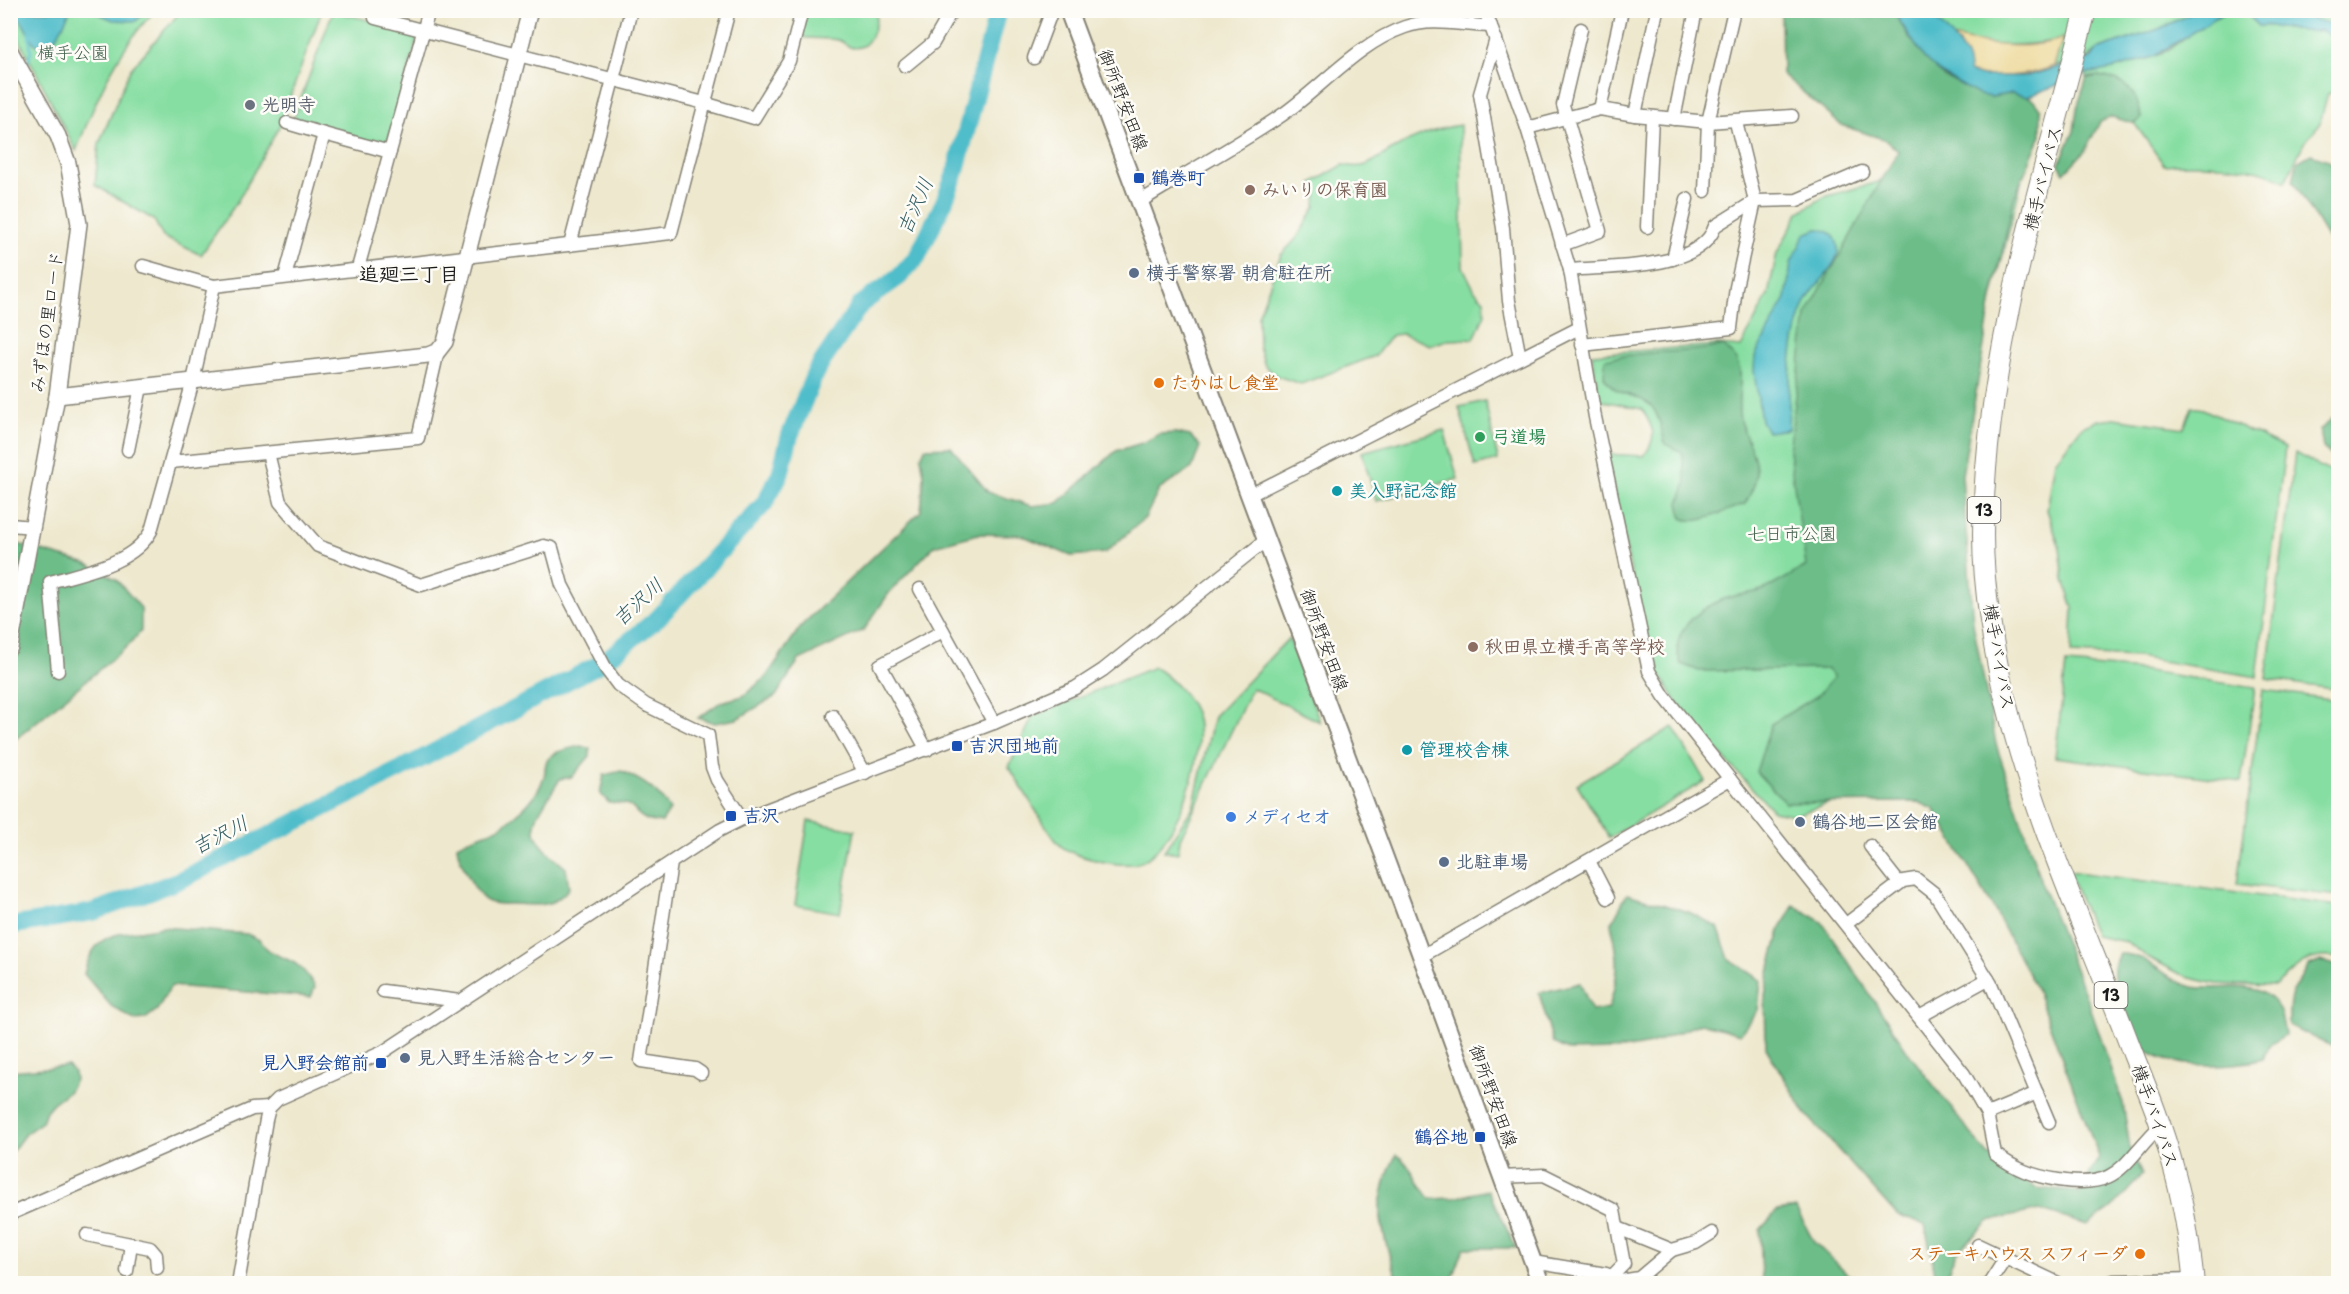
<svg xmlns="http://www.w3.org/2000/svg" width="2349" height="1294" font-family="'Playpen Sans','Klee One',sans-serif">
<rect width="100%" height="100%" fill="#fdfcf7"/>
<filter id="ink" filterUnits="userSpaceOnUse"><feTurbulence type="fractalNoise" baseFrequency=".0167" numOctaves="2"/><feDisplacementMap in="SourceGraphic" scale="12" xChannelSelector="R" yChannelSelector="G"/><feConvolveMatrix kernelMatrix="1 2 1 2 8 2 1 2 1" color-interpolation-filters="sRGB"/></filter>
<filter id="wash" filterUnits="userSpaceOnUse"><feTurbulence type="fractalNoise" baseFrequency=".008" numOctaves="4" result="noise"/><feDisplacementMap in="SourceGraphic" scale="24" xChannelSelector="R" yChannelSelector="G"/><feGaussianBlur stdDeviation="1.35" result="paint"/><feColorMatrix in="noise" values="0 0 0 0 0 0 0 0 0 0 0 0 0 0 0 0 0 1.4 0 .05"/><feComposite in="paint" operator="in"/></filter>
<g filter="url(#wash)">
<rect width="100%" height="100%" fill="#eee8ce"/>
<!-- green -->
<g fill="#86dea2" stroke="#517d5f" stroke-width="1.5">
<path d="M10,11h145c-39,39 -59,89 -79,140l-65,-128z"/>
<path d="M316,11l5,2 -42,114 -42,75 -36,53 -38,-18 -9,-17 -59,-35 4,-41 31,-74 51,-59z"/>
<path d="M333,11l86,22 -32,114 -94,-27z"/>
<path d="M807,11h70c-1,14 -6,42 -27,36 -4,-2 -8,-6 -12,-7 -12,-2 -26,-1 -38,-3z"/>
<path d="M1929,11h267l-37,18 -62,21 -12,10 -31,6 9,-28c-23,8 -92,11 -113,-2 -9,-5 -16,-17 -21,-25z"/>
<path d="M2237,11l11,4 11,11c20,-4 41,9 61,4l18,9v56l-10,-2 -8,30 -17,22 -18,37c-25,-18 -90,-20 -121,-17l-29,-41 6,-6 -42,-42 -12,2 -1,-4c22,-6 45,-10 67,-17 30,-10 50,-45 84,-46z"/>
<path d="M2285,11h53v15z"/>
<path d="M1955,122l79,9 -65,260 -131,409 -43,15 -22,-4c-46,-52 -104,-102 -127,-168l-40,-189 38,2c14,-20 10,-27 -2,-47l-43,-9 -7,-46 126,-9 23,2 27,-52 9,-42 22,-41 25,-15 54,-15z"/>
<path d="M1460,125l3,142 12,24 9,9 1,14 -11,25 -26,1 -18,5 -28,-11 -10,1 -17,21 -74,28 -24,-8 -12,-10 -6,-19 -1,-31 23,-61 16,-17 19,-32 1,-16 -5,-7 31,-18c24,5 28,-3 47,-14 20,-12 47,-23 70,-26z"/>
<path d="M1485,401l13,59 -23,6 -16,-59z"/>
<path d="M2192,407l11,2 82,39 -28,229 -120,-20 -66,-3 2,-46 -9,-28 -4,-32 -13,-38 8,-49 27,-34 16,-7 16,-2 70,10z"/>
<path d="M1444,430l14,49 -82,22 -14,-49z"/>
<path d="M2295,453l43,23v214l-72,-11z"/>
<path d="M1289,638l31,84 -68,-34 -72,151 -2,14 -14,-2 29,-44 21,-91z"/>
<path d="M2066,664l75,6 114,18 -14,94 -186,-25z"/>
<path d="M1154,667c17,10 39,33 43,52 8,38 -19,121 -52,141 -16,11 -68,-2 -83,-13 -11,-8 -43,-65 -53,-80l24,-51z"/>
<path d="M2263,690l75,10v196l-101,-12z"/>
<path d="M1673,727l32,54 -96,57 -32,-54z"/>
<path d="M808,821l47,9 -15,83 -45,-8z"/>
<path d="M2068,871l270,35v52c-31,-6 -41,10 -63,28l-59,-2 -30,-7 -40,-21 -19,-14 -32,-6z"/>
</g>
<!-- forest -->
<g fill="#6cbd88" stroke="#446c52" stroke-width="1.5">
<path d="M1781,11h112l16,26 35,40 48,20 20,-4 11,1 11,6 7,10v25l-27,63 -22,100 -30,177 11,148 23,121 45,138 49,125 33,96 7,45 12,27 -29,32 -26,18 -48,-15 -50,11 -33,32 -13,30h-14l7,-5 -11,-53 -28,-10 -92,-102 -39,-65 -1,-53 6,-32 10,-36 13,-22 28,17 88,133 77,99 49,34 44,4 19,-35 -63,-168 -42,-80 -60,-100 -16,-7 -132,1 -30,-31 15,-48 46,-28 17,-19 -8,-8 -127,2 -18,-7c-13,-29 13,-52 38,-63 14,-7 31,-6 46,-12 14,-6 27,-15 41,-23l-17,-115 17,-136 92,-164 -12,-11 -45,-15 -59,-51z"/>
<path d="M2099,76c25,3 40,17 42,42l-6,6 -23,-7 -12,5 -15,29 -21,22 -5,-9 15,-33 3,-23 10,-30z"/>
<path d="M2311,154l17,6 10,10v86l-45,-75 4,-19z"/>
<path d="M1723,346c31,21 9,48 18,78 6,16 15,31 15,49 0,12 -6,21 -11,31 -19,5 -47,23 -63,14l-3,-15 7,-20 -4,-31 -17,-8c-3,-12 -6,-32 -16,-40 -18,-13 -30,-5 -45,-27l1,-18c39,-9 79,-5 118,-13z"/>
<path d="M2338,413v49l-15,-14 -3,-18z"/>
<path d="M1176,433l14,3 10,10 -8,22 -33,22 -14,28 -40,35 -34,3 -50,-21 -43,-1 -44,12 -45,47 -25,37 -65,30 -23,36 -39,23 -22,4 -17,-5 23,-16 22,-6 23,-19 35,-51 120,-115 3,-36 -3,-18 4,-9 26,-1 37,45 44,14 26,-3 58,-52 29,-9 14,-8z"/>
<path d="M11,542l76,22 29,15 25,29v23l-12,14 -118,98z"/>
<path d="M580,746l10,2v8l-18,21 -12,2c-28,46 -41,50 6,89l3,20c-16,21 -31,17 -54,16 -10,-1 -19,2 -28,-3 -11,-5 -30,-44 -30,-56 18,-11 38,-11 54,-26 13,-10 27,-24 32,-40 3,-5 1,-13 4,-18 7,-11 22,-12 33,-15z"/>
<path d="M621,771c21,9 37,19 49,39l-8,12c-4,0 -11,0 -15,-2 -18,-8 -8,-18 -38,-17l-9,-10 4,-18z"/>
<path d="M1627,894l62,18 29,15 11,32 32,21 -3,30 -18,24 -39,-11 -50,21 -34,6 -48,1 -16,-8 -14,-50 41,-10 12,28 17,-3c10,-36 11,-48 2,-84z"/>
<path d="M162,927l85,7 13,6c8,15 22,15 36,24 8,6 14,14 19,23l-4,10 -140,-11 -14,24 -12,9 -11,1 -23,-14 -27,-32c11,-48 38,-38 78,-47z"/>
<path d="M2119,954c31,-1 46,27 74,33 22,4 54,-6 73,8 15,10 16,23 19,40l-15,10 -7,14c-30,8 -108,13 -126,-18 -7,-11 -11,-26 -16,-39 -6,-17 -12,-31 -2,-48z"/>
<path d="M2321,961l17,5v82l-16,-6 -33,-17c-1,-31 3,-35 20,-60z"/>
<path d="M68,1066l6,6 1,8 -6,11 -16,12 -7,8 -4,11 -17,12 -14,19v-82z"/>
<path d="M1396,1155c14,7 22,30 35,44l22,-1 35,-8 28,58h-52l-13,35c-14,1 -35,5 -47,0 -12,-4 -25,-66 -24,-79 3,-17 8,-34 16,-49z"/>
<path d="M1796,1208l18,34 34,33 27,8h-113l-2,-53 17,-19z"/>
</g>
<!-- sand -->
<path fill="#eeda9e" stroke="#857b5d" stroke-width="1.5" d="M1952,37c36,8 76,14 111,1l-9,28c-18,9 -68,15 -85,6l-10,-28z"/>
<!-- water -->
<g fill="#50bdca" stroke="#366c73" stroke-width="1.5">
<path d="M16,11h54c-8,15 -11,31 -30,36l-7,-5z"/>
<path d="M92,11h55l-11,10 -23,-1z"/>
<path d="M1893,11h36c14,19 41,37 40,61l13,4h45l64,-18 6,-8 62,-21 37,-18h89l53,15v13l-18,-9c-20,5 -41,-7 -61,-4l-11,-11 -23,-3 -72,45 -39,12 -28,5 -59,23 -15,-4 -20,4 -13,-2 -39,-22 -16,-15z"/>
<path d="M1817,229c11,0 20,6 21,19 2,16 -25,39 -32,54 -18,39 -16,85 -18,127l-20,3 -7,-11 -7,-50 1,-15 31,-58 5,-35 14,-29z"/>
</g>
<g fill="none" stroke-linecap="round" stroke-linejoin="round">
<!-- stream -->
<g stroke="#50bdca" stroke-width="3">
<path d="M26,65l5,-12 -2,-21"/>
<path d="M10,72h2"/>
</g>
<!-- river -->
<path stroke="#50bdca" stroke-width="18" d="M10,926l83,-14 85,-31 245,-123 180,-96 55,-44 106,-114 16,-30 10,-39 26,-64 45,-67 38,-27 18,-20 27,-55 11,-28 43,-164"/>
</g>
</g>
<g filter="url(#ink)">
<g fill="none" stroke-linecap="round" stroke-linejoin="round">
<defs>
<g id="minor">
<path d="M1485,10l42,118 43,142 25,147 54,254 15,25 300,378 23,40 8,40c20,15 38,22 63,26 62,10 64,-17 103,-55"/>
<path d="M2039,10h12"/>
<path d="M375,18l329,85 50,15 35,-57 13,-51"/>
<path d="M1496,39l-16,55 23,134 6,73 11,57"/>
<path d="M1034,58l18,-48"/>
<path d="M905,66l28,-23 19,-33"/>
<path d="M1600,109l22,-99"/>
<path d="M1635,115l22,-105"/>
<path d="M1674,119l22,-109"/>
<path d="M287,123l37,11"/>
<path d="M1527,128l73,-19 35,6 73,7 84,-6"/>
<path d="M1705,191l3,-69 26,-112"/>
<path d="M1141,201c46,-29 96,-55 141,-86 40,-28 76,-72 123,-88 29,-10 57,-1 86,-1"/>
<path d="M1647,227l5,-110"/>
<path d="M570,245l61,-235"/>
<path d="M1562,245l38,-14 -37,-126 18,-76"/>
<path d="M1673,259l14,-60"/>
<path d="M143,266l71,20 457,-53 58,-223"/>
<path d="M358,268l71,-258"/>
<path d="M1570,270c38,-4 131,1 145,-44l40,-25 42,-1 65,-28"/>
<path d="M285,277l39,-143 66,18"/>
<path d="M1582,345l149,-17 5,-41 19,-86 -19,-79"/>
<path d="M128,450l13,-63"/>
<path d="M268,453l12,49 38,44 103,39 123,-39 8,2 10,37 44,84 12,16 28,20 62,30 4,32 5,13 25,39"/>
<path d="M171,462l247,-24 20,-87"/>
<path d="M1250,495l329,-167"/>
<path d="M10,525l23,2"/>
<path d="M920,589l74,134"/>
<path d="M58,671l-8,-89c34,-10 83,-18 101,-51l42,-150 21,-95"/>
<path d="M833,716l32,57"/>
<path d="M927,750l-47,-85 63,-34"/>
<path d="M1870,846l29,37"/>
<path d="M1589,861l19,37"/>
<path d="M671,863l-30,198 54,8 6,4"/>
<path d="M1846,924l57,-43 13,-2 19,15 56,90 58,138"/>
<path d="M1422,956l308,-177"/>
<path d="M383,991l77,10"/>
<path d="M1919,1017l69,-38"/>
<path d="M1987,1114l50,-21"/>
<path d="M1502,1177l42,-2 70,35 10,54 -13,13"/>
<path d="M10,1214l242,-105 17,-1"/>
<path d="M1618,1228l54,22 24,-7 16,-10"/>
<path d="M87,1235l63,13 6,7 1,13"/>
<path d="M1978,1245l80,38"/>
<path d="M1533,1262l73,12 15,7 18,-3 33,-28"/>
<path d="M127,1271l4,-27"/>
<path d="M238,1284l28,-164 3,-12 9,-9 105,-47 337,-222 22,-11 252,-96 81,-35 28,-18 163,-130"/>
<path d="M1989,1284l16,-25"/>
<path d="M2104,1284l9,-3 81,-2"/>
</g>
<g id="tertiary">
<path d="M10,51l48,85 10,27 11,61 -22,172 -47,251"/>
<path d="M57,396l371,-41 10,-4 7,-9 85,-332"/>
</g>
<path id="secondary" d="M1068,10l339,907 134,367"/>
<path id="trunk" d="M2086,10c-44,171 -102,348 -103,525 0,53 11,120 24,171 29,119 83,233 126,348 15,37 30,74 40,112 11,39 17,78 21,118"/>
</defs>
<!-- minor casing -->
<use href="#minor" stroke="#858275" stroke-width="15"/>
<!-- tertiary casing -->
<use href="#tertiary" stroke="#858275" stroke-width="18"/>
<!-- secondary casing -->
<use href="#secondary" stroke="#858275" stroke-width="20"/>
<!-- trunk casing -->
<use href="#trunk" stroke="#858275" stroke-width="22"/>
<!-- minor -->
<use href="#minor" stroke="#fff" stroke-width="12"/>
<!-- tertiary -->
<use href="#tertiary" stroke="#fff" stroke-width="15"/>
<!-- secondary -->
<use href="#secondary" stroke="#fff" stroke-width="16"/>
<!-- trunk -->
<use href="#trunk" stroke="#fff" stroke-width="20"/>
</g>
</g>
<!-- markers -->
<circle fill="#6b7280" stroke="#fdfcf7" stroke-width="2" cx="250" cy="105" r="6"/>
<g fill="#1a4fb4" stroke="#fdfcf7" stroke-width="2">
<rect x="1133" y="172" width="12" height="12" rx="3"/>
<rect x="951" y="740" width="12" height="12" rx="3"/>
<rect x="725" y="810" width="12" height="12" rx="3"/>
<rect x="375" y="1057" width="12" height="12" rx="3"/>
<rect x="1474" y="1131" width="12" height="12" rx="3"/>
</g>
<g fill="#8d6e63" stroke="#fdfcf7" stroke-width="2">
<circle cx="1250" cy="190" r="6"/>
<circle cx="1473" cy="647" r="6"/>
</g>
<g fill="#5c6f8a" stroke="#fdfcf7" stroke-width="2">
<circle cx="1134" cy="273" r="6"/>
<circle cx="1800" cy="822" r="6"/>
<circle cx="1444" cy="862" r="6"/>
<circle cx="405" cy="1058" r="6"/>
</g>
<g fill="#e8710a" stroke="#fdfcf7" stroke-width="2">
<circle cx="1159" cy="383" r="6"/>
<circle cx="2140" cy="1254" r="6"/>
</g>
<circle fill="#2e9e5b" stroke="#fdfcf7" stroke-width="2" cx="1480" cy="437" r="6"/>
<g fill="#0f9aa8" stroke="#fdfcf7" stroke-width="2">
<circle cx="1337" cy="491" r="6"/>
<circle cx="1407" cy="750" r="6"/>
</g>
<circle fill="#3f7fe0" stroke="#fdfcf7" stroke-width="2" cx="1231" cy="817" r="6"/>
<g text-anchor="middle" stroke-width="5" stroke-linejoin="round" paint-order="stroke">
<!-- shield labels -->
<g fill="#fdfcf7" stroke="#605f5e" stroke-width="1.5">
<rect x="1967.5" y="497" width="33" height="26" rx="4.5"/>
<rect x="2094.5" y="982" width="33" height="26" rx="4.5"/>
</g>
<g font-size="16" font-weight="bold" fill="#1c1c1c">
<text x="1984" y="516">13</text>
<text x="2111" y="1001">13</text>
</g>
<!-- park labels -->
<g font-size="18" fill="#41604b" stroke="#fdfcf7">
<text x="73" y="59">横手公園</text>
<text x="1792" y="540">七日市公園</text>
</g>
<!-- street labels -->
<g font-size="18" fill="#1c1c1c" stroke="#fdfcf7">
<text transform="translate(1123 100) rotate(69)" y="6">御所野安田線</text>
<text transform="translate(2043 178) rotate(-76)" y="6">横手バイパス</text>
<text transform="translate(47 322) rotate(-82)" y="6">みずほの里ロード</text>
<text transform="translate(1324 640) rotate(70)" y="6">御所野安田線</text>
<text transform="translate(1999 657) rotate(80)" y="6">横手バイパス</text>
<text transform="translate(1493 1096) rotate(70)" y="6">御所野安田線</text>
<text transform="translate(2155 1116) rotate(71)" y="6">横手バイパス</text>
</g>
<!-- worship labels -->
<g font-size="18" font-weight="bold" fill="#5b616d" stroke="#fdfcf7" text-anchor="start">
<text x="262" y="111">光明寺</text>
</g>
<!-- transit labels -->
<g font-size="18" font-weight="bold" fill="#164399" stroke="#fdfcf7" text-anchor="start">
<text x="1151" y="184">鶴巻町</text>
<text x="969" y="752">吉沢団地前</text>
<text x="743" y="822">吉沢</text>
<text x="369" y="1069" text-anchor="end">見入野会館前</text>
<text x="1468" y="1143" text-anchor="end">鶴谷地</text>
</g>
<!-- education labels -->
<g font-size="18" font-weight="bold" fill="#785e54" stroke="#fdfcf7" text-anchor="start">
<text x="1262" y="196">みいりの保育園</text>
<text x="1485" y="653">秋田県立横手高等学校</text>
</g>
<!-- service labels -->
<g font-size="18" font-weight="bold" fill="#4e5e75" stroke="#fdfcf7" text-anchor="start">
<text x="1146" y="279">横手警察署 朝倉駐在所</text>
<text x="1812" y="828">鶴谷地二区会館</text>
<text x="1456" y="868">北駐車場</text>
<text x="417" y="1064">見入野生活総合センター</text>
</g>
<!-- food labels -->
<g font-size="18" font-weight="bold" fill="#c56008" stroke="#fdfcf7" text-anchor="start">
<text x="1171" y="389">たかはし食堂</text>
<text x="2128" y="1260" text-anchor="end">ステーキハウス スフィーダ</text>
</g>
<!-- leisure labels -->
<g font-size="18" font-weight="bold" fill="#27864d" stroke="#fdfcf7" text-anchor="start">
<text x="1492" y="443">弓道場</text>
</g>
<!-- culture labels -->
<g font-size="18" font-weight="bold" fill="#0d838f" stroke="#fdfcf7" text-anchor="start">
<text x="1349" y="497">美入野記念館</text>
<text x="1419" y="756">管理校舎棟</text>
</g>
<!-- shop labels -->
<g font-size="18" font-weight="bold" fill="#366cbe" stroke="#fdfcf7" text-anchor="start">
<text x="1243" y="823">メディセオ</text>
</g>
<!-- water labels -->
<g font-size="20" font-style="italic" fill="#315c62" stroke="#fdfcf7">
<text transform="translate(915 206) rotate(-66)" y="7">吉沢川</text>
<text transform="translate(638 602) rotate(-42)" y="7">吉沢川</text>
<text transform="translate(220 835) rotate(-27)" y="7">吉沢川</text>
</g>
<!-- neighbourhood labels -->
<g font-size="20" font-weight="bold" fill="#1c1c1c" stroke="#fdfcf7">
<text x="409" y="281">追廻三丁目</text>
</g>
</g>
<!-- margin -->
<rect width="2349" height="1294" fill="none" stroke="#fdfcf7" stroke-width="36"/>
</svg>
